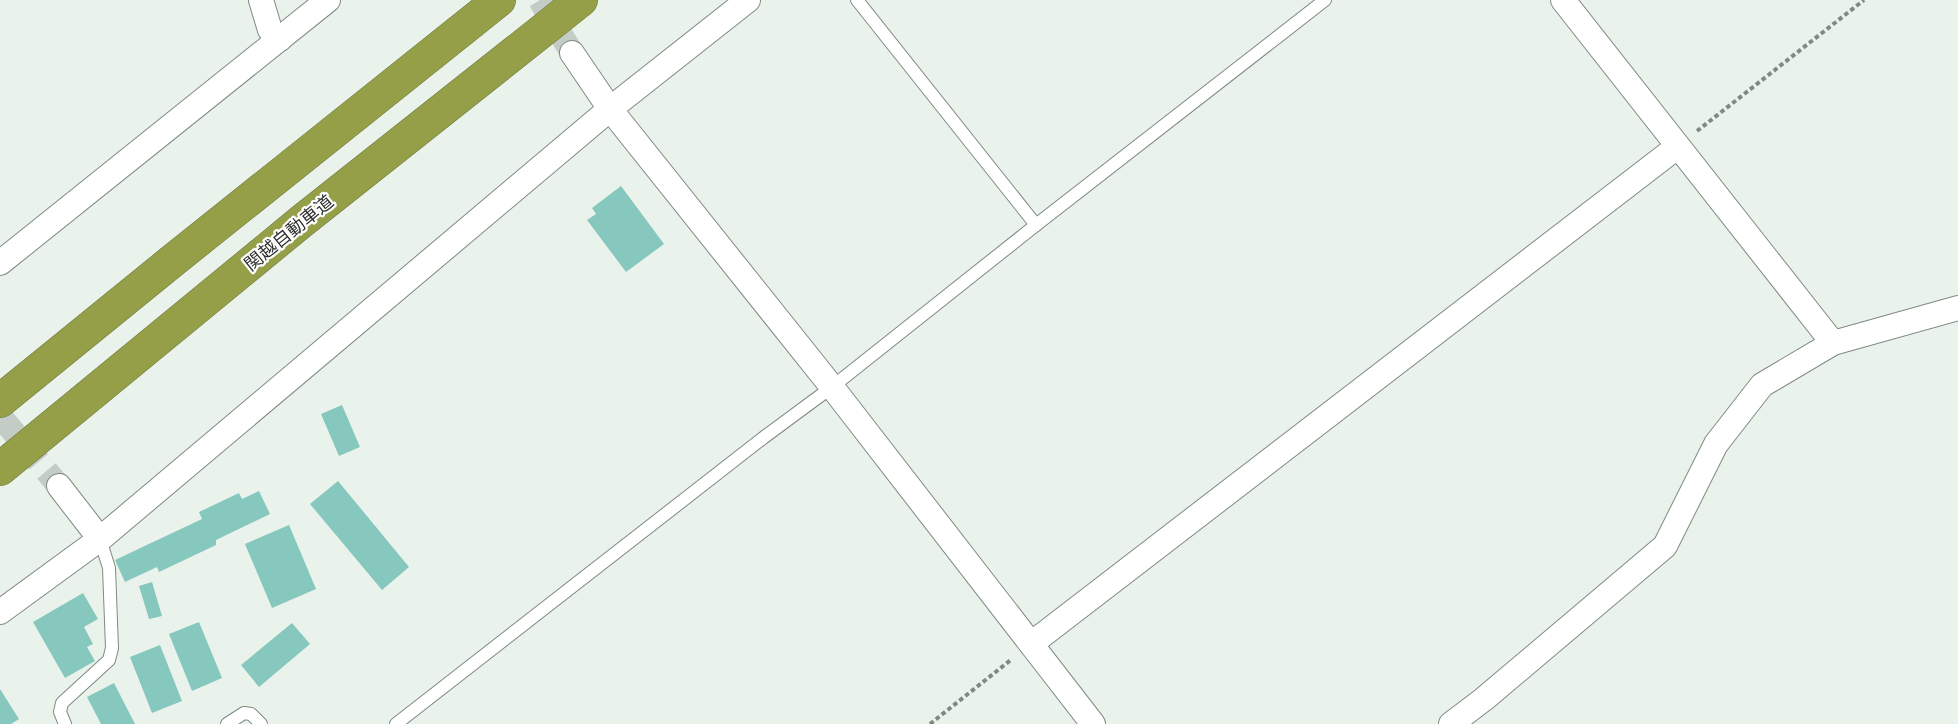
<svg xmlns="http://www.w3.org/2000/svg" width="1958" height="724" font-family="Karla,'Noto Sans JP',sans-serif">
<rect width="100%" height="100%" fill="#e9f3eb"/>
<!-- building -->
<g fill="#86c7be">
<path d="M621,186l43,58 -38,28 -39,-52 9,-6 -4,-6z"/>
<path d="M342,405l18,42 -21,9 -18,-42z"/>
<path d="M338,481l71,86 -27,23 -72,-86z"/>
<path d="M259,491l11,23 -54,26v5l-57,27 -2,-5 -32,15 -10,-22 87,-41 -3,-7 40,-19 3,6z"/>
<path d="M289,525l27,64 -44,19 -27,-64z"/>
<path d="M152,582l10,34 -13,3 -10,-33z"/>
<path d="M83,593l15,26 -14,8 9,17 -6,3 8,14 -30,17 -32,-56z"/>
<path d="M199,622l23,56 -30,13 -23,-57z"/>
<path d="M292,623l18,21 -51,43 -18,-22z"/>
<path d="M160,645l22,56 -30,12 -22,-56z"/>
<path d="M114,683l21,41h-34l-14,-27z"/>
<path d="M0,689l19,30 -8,5h-11z"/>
</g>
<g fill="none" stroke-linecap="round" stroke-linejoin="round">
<!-- minor-tunnel -->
<g stroke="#c3ccc5" stroke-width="24" stroke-dasharray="24 12" stroke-linecap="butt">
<path d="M540,0l32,53"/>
<path d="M0,416l59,70"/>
</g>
<defs>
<g id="service">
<path d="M857,0l179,225"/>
<path d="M65,724l-5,-12 2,-9 47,-43 3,-12 -3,-80 -9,-29"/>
<path d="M227,724l17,-11 7,1 10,10"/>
<path d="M396,724l367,-286 69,-51 204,-162 289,-225"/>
</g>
<g id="minor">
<path d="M261,0l9,30 10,9"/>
<path d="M1563,0l270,343 125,-35"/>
<path d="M572,53l38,56 222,278 261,337"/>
<path d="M0,263l328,-263"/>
<path d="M59,486l41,53"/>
<path d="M0,612l100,-73 510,-430 138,-109"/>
<path d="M1031,644l646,-497"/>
<path d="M1451,724l33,-25 181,-153 51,-102 46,-59 71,-42"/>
</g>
<g id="motorway">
<path d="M0,401l171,-139 328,-262"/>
<path d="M0,469l302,-248 279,-221"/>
</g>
</defs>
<!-- service casing -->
<use href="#service" stroke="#808982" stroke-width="14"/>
<!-- minor casing -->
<use href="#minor" stroke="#808982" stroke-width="26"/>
<!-- motorway casing -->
<use href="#motorway" stroke="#70783f" stroke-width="34"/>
<!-- path -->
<g stroke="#828984" stroke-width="4" stroke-dasharray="4.5 3" stroke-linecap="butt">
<path d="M1697,131l167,-131"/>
<path d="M930,724l82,-65"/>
</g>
<!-- service -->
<use href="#service" stroke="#fff" stroke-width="12"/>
<!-- minor -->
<use href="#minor" stroke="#fff" stroke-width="24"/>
<!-- motorway -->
<use href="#motorway" stroke="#949f48" stroke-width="33"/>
</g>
<g text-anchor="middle" stroke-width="4.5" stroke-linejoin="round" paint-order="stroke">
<!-- street labels -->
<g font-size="18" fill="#2d312e" stroke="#fff">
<text transform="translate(289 233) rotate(-39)" y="6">関越自動車道</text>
</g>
</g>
</svg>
